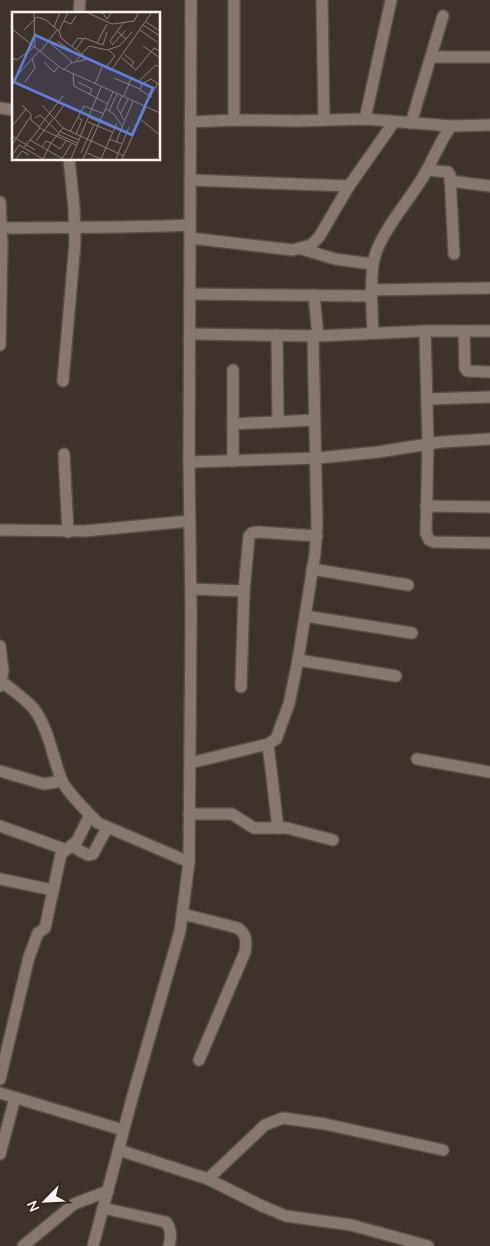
<svg xmlns="http://www.w3.org/2000/svg" width="490" height="1246" font-family="'Nunito Sans',sans-serif">
<rect width="100%" height="100%" fill="#3e322c"/>
<g fill="none" stroke-linecap="round" stroke-linejoin="round">
<defs>
<g id="minor">
<path d="M322,0l2,120"/>
<path d="M79,14l1,-14"/>
<path d="M431,57h59"/>
<path d="M0,108l14,2"/>
<path d="M365,119l26,-119"/>
<path d="M234,120v-120"/>
<path d="M190,122l44,-2 63,1 68,-2 86,7 39,-1"/>
<path d="M411,123l32,-107"/>
<path d="M427,170l21,2 2,3 4,79"/>
<path d="M190,180l159,6"/>
<path d="M450,181l40,5"/>
<path d="M0,202l2,42 -2,101"/>
<path d="M2,228c63,-1 125,0 188,-3"/>
<path d="M190,238l103,12 18,-5 8,-8 30,-51 45,-64"/>
<path d="M302,249l33,10 37,5"/>
<path d="M371,290l119,-2"/>
<path d="M190,294l181,2"/>
<path d="M314,295l4,41"/>
<path d="M425,331l3,112 -2,90 3,7 5,2 56,1"/>
<path d="M464,331l1,37 2,3 23,1"/>
<path d="M373,333c-1,-23 -3,-45 0,-68 3,-30 41,-69 54,-95 8,-15 14,-30 24,-44"/>
<path d="M190,334l128,2 107,-5h65"/>
<path d="M277,335l1,86"/>
<path d="M63,381l12,-138 -1,-36 -5,-48"/>
<path d="M427,399l63,-2"/>
<path d="M233,424l81,-4"/>
<path d="M64,454l4,78"/>
<path d="M233,461v-91"/>
<path d="M189,462l129,-4 60,-6 63,-10 49,-3"/>
<path d="M426,506l64,1"/>
<path d="M0,530l85,1 105,-10"/>
<path d="M312,569l96,16"/>
<path d="M191,589l53,2"/>
<path d="M305,616l107,17"/>
<path d="M0,646l3,25 -3,15"/>
<path d="M298,660l98,16"/>
<path d="M1,681c11,9 24,17 33,28 15,20 19,50 28,72 4,9 28,34 36,42l91,39"/>
<path d="M241,687l3,-96 5,-55 3,-3 6,-1 59,4"/>
<path d="M268,744l10,84"/>
<path d="M417,759l73,13"/>
<path d="M190,763l78,-19 8,-5 13,-35 9,-44 17,-106 2,-28 -4,-191"/>
<path d="M0,771l44,13 18,-3"/>
<path d="M189,814h43l22,14h33l46,12"/>
<path d="M0,826l64,23"/>
<path d="M71,846l17,9 5,-1 14,-26"/>
<path d="M0,879l53,11"/>
<path d="M183,914l55,14c8,6 9,13 7,24l-46,108"/>
<path d="M0,1079l29,-122 9,-24 7,-5 16,-74 16,-13 13,-26"/>
<path d="M0,1093l123,37"/>
<path d="M119,1150l89,29 54,27 24,10 65,9 77,21"/>
<path d="M0,1154l15,-56"/>
<path d="M208,1179l57,-54 18,-7 42,6 118,26"/>
<path d="M103,1208l63,14c6,8 5,15 3,24"/>
<path d="M23,1246l51,-42 34,-13"/>
<path d="M93,1246l40,-151 47,-164 9,-69 2,-247 -2,-153 2,-462"/>
</g>
</defs>
<!-- minor casing -->
<use href="#minor" stroke="#574e48" stroke-width="14"/>
<!-- minor -->
<use href="#minor" stroke="#867871" stroke-width="11"/>
</g>
<!-- overview -->
<g transform="translate(12 12)">
<rect width="148" height="148" fill="#3e322c"/>
<path fill="none" stroke="#897f7a" stroke-width="1" d="M22,0l1,35M74,0l26,12 22,-3 5,-9M90,0l5,7 5,-7M52,9l7,3 5,-8M134,10l14,9M131,13l17,11M42,15l6,-15M0,17l49,39 99,45M12,18l13,-13 9,3 13,11 9,-19M128,18l17,12M47,19l2,7 27,21 15,6M106,20l8,7 6,-7M45,29l18,12M37,30l23,20M85,31l10,-19M101,32l13,-14M101,33l-3,-4 14,-19M60,34l6,-8 5,1M131,34l17,12M64,37l8,-11 19,7 4,-13M28,40l17,-22M113,43l9,7 -3,4M0,46l5,2 17,-13M110,46l14,12 18,-22 6,3M64,49l13,-15 18,4 12,-4 7,-7M32,50l10,10 4,-5M95,54l8,-10 -6,-6M100,57l40,-57M51,58l8,-7 17,-4M61,62l1,12 34,18M102,66l26,11M0,69l27,-30M13,70l10,-14 -3,-10M66,70l14,7 -3,6M83,72l8,-19 36,16 17,-16 4,2M110,84l-5,11 7,13M112,84l7,-17M140,85l-12,-7 2,-6 9,-5 9,6M10,93l9,9v6l12,10 33,15M30,93l21,23M133,94l13,-23M94,97l8,5 8,12M97,99l8,-17M109,101l7,-14M23,106l5,-3 18,17M78,106l24,10M42,107l10,-14M128,107l20,16M76,110l24,10M1,113l13,-16M27,115l24,-31M47,119l20,9M58,120l14,-26 20,8M45,122l20,9M64,122l6,-14 -4,-3M0,124l23,14M97,127l13,5 -6,15M18,128l10,-12M24,129l17,-22M104,130l17,-41M110,132l7,-17M0,133l18,-28M12,135l6,-7 33,19M30,135l4,-6 5,2 12,-15 61,28M2,141l5,-8 24,14M69,141l13,-29M75,141l14,6M4,147l6,-8 7,4M31,147l8,-16 9,6 6,-8M50,147l9,-15M59,147l30,-72M71,147l30,-67M89,147l16,-36M110,147l24,-52"/>
<path fill="#5f7fdf" fill-opacity="0.15" stroke="#5f7fdf" stroke-width="2.5" d="M23,23l118,53 -21,47 -118,-53z"/>
<rect width="148" height="148" fill="none" stroke="#faf2ee" stroke-width="2.5"/>
</g>
<!-- north arrow -->
<g transform="translate(45 1201) rotate(246)" stroke="#332822" stroke-width="4" paint-order="stroke">
<path d="M0-4L9 19L0 12L-9 19Z" fill="#faf2ee"/>
<text y="-8" font-size="14" font-weight="bold" text-anchor="middle" fill="#faf2ee">N</text>
</g>
</svg>
